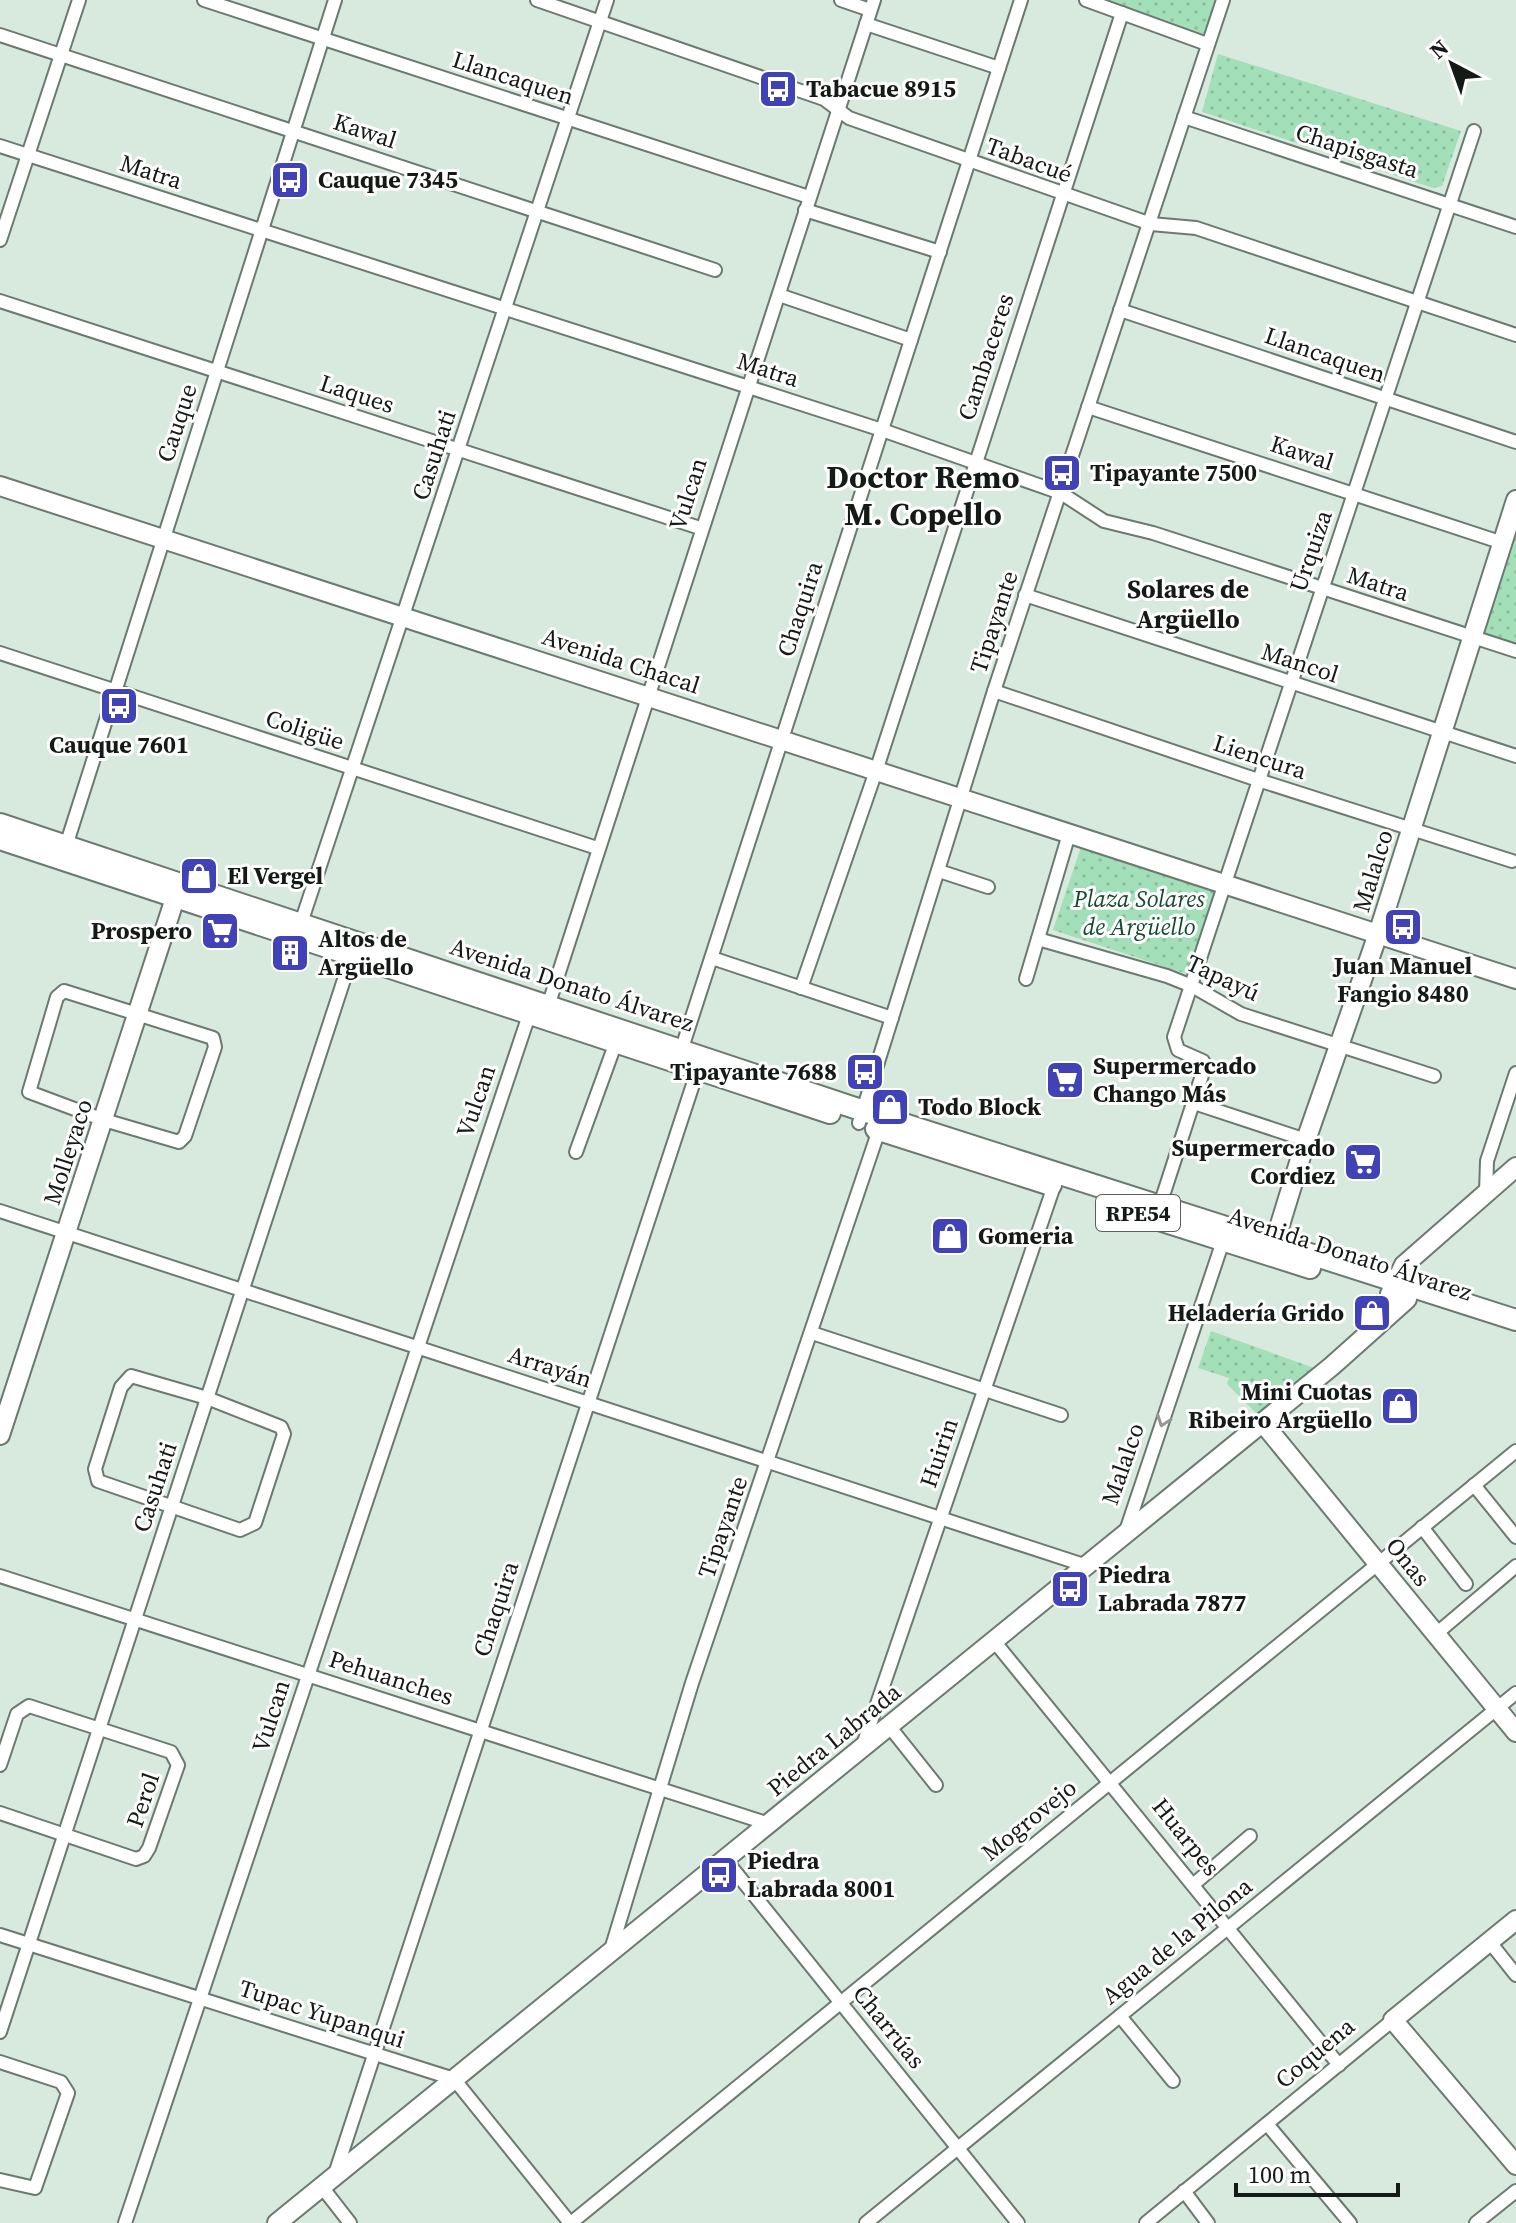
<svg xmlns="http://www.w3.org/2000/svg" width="1516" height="2223" font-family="'Source Serif 4',serif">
<defs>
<pattern id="park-dots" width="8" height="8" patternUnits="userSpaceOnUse" patternTransform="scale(2)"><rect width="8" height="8" fill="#a3e0b9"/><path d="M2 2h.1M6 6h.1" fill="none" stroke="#8bc09e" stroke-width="1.8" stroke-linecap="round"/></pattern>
</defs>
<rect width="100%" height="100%" fill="#d8e9dd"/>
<!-- park -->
<g fill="url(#park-dots)">
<path d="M1104,0h112l-13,36z"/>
<path d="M1218,54l243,77 -19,55 -9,2 -231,-76z"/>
<path d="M1516,522v125l-36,-12z"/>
<path d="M1081,847l136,46 -27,82 -137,-45z"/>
<path d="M1211,1331l106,38 -58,47 -32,-32 2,-6 -31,-10z"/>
</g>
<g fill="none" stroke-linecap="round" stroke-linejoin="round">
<defs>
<g id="street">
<path d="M204,0l605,197"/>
<path d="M537,0l287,99 25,19 302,106 45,4 320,107"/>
<path d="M841,0l29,10"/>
<path d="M1086,0l121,44"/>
<path d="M866,24l133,44"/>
<path d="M0,35l715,235"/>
<path d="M1184,117l332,110"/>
<path d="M0,146l882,284 179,63 43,28 49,12 363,118"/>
<path d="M805,210l135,42"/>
<path d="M0,240l79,-240"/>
<path d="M779,295l132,45"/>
<path d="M0,301l700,227"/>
<path d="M1120,310l396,132"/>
<path d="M1088,407l415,136"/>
<path d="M1025,595l491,161"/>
<path d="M0,653l597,195"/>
<path d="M994,691l264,89 254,81"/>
<path d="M65,849l270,-849"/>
<path d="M939,871l49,16"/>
<path d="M301,923l306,-923"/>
<path d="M1038,939l129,37 25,10 49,28 193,62"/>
<path d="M712,958l180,60"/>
<path d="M1026,979l43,-145"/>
<path d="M801,988l75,-217 246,-758"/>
<path d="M64,991l149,47 2,9 -30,89 -6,6 -75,-22 -75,-28 28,-95z"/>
<path d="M682,1048l339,-1048"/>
<path d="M1194,1103l112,37"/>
<path d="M859,1123l135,-432 229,-691"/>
<path d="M576,1152l40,-110"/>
<path d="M1486,1193l1,-32 29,-88"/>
<path d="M1160,1205l45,-139 -2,-5 -25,-11 -4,-13 300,-906"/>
<path d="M0,1211l1087,355"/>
<path d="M812,1333l249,82"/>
<path d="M131,1376l76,22 74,29 3,7 -29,89 -15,7 -142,-49 -3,-12 26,-82z"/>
<path d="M1474,1485l42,52"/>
<path d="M1422,1527l44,57"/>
<path d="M1126,1531l98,-293"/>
<path d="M0,1576l769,248"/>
<path d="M1436,1634l80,-68"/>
<path d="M994,1641l345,424"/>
<path d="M889,1726l47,59"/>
<path d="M863,1745l193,-565"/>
<path d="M0,1765l17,-51 12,-8 142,46 7,13 -29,83 -5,8 -8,3 -136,-46"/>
<path d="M725,1859l293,364"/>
<path d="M1194,1884l56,-48"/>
<path d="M0,1935l454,144 116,144"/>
<path d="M1489,1941l27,34"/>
<path d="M610,1953l82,-270 188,-556"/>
<path d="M1120,2016l53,65"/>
<path d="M0,2032l352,-1077"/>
<path d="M0,2062l61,20 7,11 -33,95 -35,-8"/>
<path d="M1267,2124l83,99"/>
<path d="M334,2177l365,-1111"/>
<path d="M322,2187l28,36"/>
<path d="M1184,2191l24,32"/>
<path d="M125,2223l402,-1202 24,-24 323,-997"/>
<path d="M571,2223l945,-772"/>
<path d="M866,2223l650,-530"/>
<path d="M1146,2223l247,-203"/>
<path d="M1476,2223l40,-32"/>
</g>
<g id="secondary">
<path d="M0,486l1516,493"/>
<path d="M1271,1254l35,-114 72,-206 138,-434"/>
<path d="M1390,1294l14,-29 112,-98"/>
<path d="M1263,1423l253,309"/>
<path d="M0,1435l179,-549"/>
<path d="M1516,1920l-123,100 123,145"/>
<path d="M277,2223l1055,-857 75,-67 2,-13"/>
</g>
<g id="primary">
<path d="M0,824l882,293 634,203"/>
<path d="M0,839l830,274"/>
<path d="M876,1129l175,56"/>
<path d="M1112,1205l198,63"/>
</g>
</defs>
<!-- street casing -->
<use href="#street" stroke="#6b7a70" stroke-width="16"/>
<!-- secondary casing -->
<use href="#secondary" stroke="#6b7a70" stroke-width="22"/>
<!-- primary casing -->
<use href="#primary" stroke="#6b7a70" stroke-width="24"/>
<!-- street -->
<use href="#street" stroke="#fff" stroke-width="12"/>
<!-- secondary -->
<use href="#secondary" stroke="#fff" stroke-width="18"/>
<!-- primary -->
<use href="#primary" stroke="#fff" stroke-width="20"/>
</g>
<!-- one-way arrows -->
<defs><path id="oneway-chevron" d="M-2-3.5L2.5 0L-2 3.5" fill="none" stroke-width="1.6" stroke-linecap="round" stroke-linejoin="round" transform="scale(2)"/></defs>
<use stroke="#959896" href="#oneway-chevron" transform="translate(1163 1421) rotate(109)"/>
<!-- icons -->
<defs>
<symbol id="bus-square" viewBox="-11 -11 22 22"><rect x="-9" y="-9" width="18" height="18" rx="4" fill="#4242b7" stroke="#fff"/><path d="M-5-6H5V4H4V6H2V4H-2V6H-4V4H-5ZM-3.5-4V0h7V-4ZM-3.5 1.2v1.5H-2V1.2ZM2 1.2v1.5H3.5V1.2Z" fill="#fff"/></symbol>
<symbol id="shop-square" viewBox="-11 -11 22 22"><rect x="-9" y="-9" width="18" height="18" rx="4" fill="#4242b7" stroke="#fff"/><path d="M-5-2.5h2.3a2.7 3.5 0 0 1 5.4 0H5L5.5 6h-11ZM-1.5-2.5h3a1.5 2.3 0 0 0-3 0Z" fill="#fff"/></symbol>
<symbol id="supermarket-square" viewBox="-11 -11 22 22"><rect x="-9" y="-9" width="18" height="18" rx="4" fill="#4242b7" stroke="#fff"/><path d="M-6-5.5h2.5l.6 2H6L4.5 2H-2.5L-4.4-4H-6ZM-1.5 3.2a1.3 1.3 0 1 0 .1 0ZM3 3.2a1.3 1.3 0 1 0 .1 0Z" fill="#fff"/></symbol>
<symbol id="building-square" viewBox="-11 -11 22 22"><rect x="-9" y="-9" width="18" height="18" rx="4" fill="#4242b7" stroke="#fff"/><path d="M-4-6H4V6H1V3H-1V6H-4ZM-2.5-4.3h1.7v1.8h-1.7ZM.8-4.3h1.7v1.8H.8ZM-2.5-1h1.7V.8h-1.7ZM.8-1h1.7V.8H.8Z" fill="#fff"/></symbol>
</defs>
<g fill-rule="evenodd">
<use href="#bus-square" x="756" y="67" width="44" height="44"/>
<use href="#bus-square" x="268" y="158" width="44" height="44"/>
<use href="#bus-square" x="1040" y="451" width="44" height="44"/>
<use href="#bus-square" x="97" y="684" width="44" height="44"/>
<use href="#shop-square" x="177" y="854" width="44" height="44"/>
<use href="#bus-square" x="1381" y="905" width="44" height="44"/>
<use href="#supermarket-square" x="198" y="909" width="44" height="44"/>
<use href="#building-square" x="268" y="931" width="44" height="44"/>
<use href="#bus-square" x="843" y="1050" width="44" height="44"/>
<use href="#supermarket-square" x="1043" y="1058" width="44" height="44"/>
<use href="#shop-square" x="868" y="1085" width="44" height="44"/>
<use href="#supermarket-square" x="1341" y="1140" width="44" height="44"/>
<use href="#shop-square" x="928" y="1214" width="44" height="44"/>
<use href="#shop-square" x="1350" y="1291" width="44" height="44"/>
<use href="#shop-square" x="1378" y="1384" width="44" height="44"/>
<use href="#bus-square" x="1048" y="1567" width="44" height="44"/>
<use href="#bus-square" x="697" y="1853" width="44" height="44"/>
</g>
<g text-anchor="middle" stroke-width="6" stroke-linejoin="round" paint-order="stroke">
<!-- shield labels -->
<rect fill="#fff" stroke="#5a5f5c" stroke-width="2" x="1096" y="1195" width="84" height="36" rx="6"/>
<g font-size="22" font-weight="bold" fill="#141a16">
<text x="1138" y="1221">RPE54</text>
</g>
<!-- street labels -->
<g font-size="24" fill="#141a16" stroke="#fff">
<text transform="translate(513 78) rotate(18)" y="8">Llancaquen</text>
<text transform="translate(365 131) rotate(18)" y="8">Kawal</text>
<text transform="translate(1357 151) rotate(18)" y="8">Chapisgasta</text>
<text transform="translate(1029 160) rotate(20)" y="8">Tabacué</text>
<text transform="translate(151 172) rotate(18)" y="8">Matra</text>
<text transform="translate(1325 355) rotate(19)" y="8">Llancaquen</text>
<text transform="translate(986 357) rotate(-72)" y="8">Cambaceres</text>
<text transform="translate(768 370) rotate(18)" y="8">Matra</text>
<text transform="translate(357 394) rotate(18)" y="8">Laques</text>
<text transform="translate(177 423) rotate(-72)" y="8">Cauque</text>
<text transform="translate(1302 453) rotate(18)" y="8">Kawal</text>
<text transform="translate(434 455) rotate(-72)" y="8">Casuhati</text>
<text transform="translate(688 494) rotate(-72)" y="8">Vulcan</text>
<text transform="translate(1311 551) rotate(-71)" y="8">Urquiza</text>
<text transform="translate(1378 584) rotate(18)" y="8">Matra</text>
<text transform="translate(800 609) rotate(-72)" y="8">Chaquira</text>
<text transform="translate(994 622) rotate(-72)" y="8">Tipayante</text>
<text transform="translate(621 661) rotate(18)" y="8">Avenida Chacal</text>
<text transform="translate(1300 663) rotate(18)" y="8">Mancol</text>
<text transform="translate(305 730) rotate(18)" y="8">Coligüe</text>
<text transform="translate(1260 757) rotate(18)" y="8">Liencura</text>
<text transform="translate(1373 871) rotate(-73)" y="8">Malalco</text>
<text transform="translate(1223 978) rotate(25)" y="8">Tapayú</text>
<text transform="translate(572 985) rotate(18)" y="8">Avenida Donato Álvarez</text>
<text transform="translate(476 1101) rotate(-71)" y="8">Vulcan</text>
<text transform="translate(68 1152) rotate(-72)" y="8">Molleyaco</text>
<text transform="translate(1350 1254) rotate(18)" y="8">Avenida Donato Álvarez</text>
<text transform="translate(550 1367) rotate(18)" y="8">Arrayán</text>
<text transform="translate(939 1453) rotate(-71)" y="8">Huirin</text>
<text transform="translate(1123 1464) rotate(-71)" y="8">Malalco</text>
<text transform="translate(155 1487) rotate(-72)" y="8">Casuhati</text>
<text transform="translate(723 1527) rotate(-71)" y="8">Tipayante</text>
<text transform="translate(1408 1562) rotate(51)" y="8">Onas</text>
<text transform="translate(496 1609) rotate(-72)" y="8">Chaquira</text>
<text transform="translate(391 1678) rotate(18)" y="8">Pehuanches</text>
<text transform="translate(271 1716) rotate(-72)" y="8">Vulcan</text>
<text transform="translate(834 1740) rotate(-39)" y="8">Piedra Labrada</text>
<text transform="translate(143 1800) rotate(-71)" y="8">Perol</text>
<text transform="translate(1029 1820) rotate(-39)" y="8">Mogrovejo</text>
<text transform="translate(1186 1837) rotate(51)" y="8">Huarpes</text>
<text transform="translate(1177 1941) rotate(-39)" y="8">Agua de la Pilona</text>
<text transform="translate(322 2014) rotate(18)" y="8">Tupac Yupanqui</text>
<text transform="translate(889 2027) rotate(51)" y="8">Charrúas</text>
<text transform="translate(1315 2053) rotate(-40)" y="8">Coquena</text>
</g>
<!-- poi labels -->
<g font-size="24" font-weight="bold" fill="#141a16" stroke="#fff" text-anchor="start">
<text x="806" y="97">Tabacue 8915</text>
<text x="318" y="188">Cauque 7345</text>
<text x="1090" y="481">Tipayante 7500</text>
<text x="119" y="753" text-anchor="middle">Cauque 7601</text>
<text x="227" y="884">El Vergel</text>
<text x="192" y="939" text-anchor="end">Prospero</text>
<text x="318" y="947">Altos de<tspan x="318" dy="28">Argüello</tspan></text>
<text x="1403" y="974" text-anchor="middle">Juan Manuel<tspan x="1403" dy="28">Fangio 8480</tspan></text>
<text x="1093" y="1074">Supermercado<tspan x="1093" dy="28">Chango Más</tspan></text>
<text x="837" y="1080" text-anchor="end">Tipayante 7688</text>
<text x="918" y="1115">Todo Block</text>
<text x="1335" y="1156" text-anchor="end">Supermercado<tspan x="1335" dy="28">Cordiez</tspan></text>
<text x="978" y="1244">Gomeria</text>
<text x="1344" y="1321" text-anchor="end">Heladería Grido</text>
<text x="1372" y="1400" text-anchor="end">Mini Cuotas<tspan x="1372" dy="28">Ribeiro Argüello</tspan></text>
<text x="1098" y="1583">Piedra<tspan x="1098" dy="28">Labrada 7877</tspan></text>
<text x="747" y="1869">Piedra<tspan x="747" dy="28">Labrada 8001</tspan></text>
</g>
<!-- park labels -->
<g font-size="24" font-style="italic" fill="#154c2f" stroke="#fff">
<text x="1139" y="907">Plaza Solares<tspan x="1139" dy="28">de Argüello</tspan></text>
</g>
<!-- neighbourhood labels -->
<g font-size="26" font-weight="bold" fill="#141a16" stroke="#fff">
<text x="1188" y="598">Solares de<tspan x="1188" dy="30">Argüello</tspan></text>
</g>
<!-- district labels -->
<g font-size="32" font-weight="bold" fill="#141a16" stroke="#fff">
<text x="923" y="488">Doctor Remo<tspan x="923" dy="37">M. Copello</tspan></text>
</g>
</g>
<!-- north arrow -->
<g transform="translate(1452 64) rotate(319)" stroke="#ffffff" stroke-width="6" paint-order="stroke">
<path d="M0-6L14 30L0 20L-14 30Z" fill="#141a16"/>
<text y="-12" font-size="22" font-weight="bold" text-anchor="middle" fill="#141a16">N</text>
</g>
<!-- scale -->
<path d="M1236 2183v12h162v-12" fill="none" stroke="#141a16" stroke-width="4"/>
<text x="1248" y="2183" font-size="24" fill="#141a16" stroke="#ffffff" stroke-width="6" paint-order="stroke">100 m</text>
</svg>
